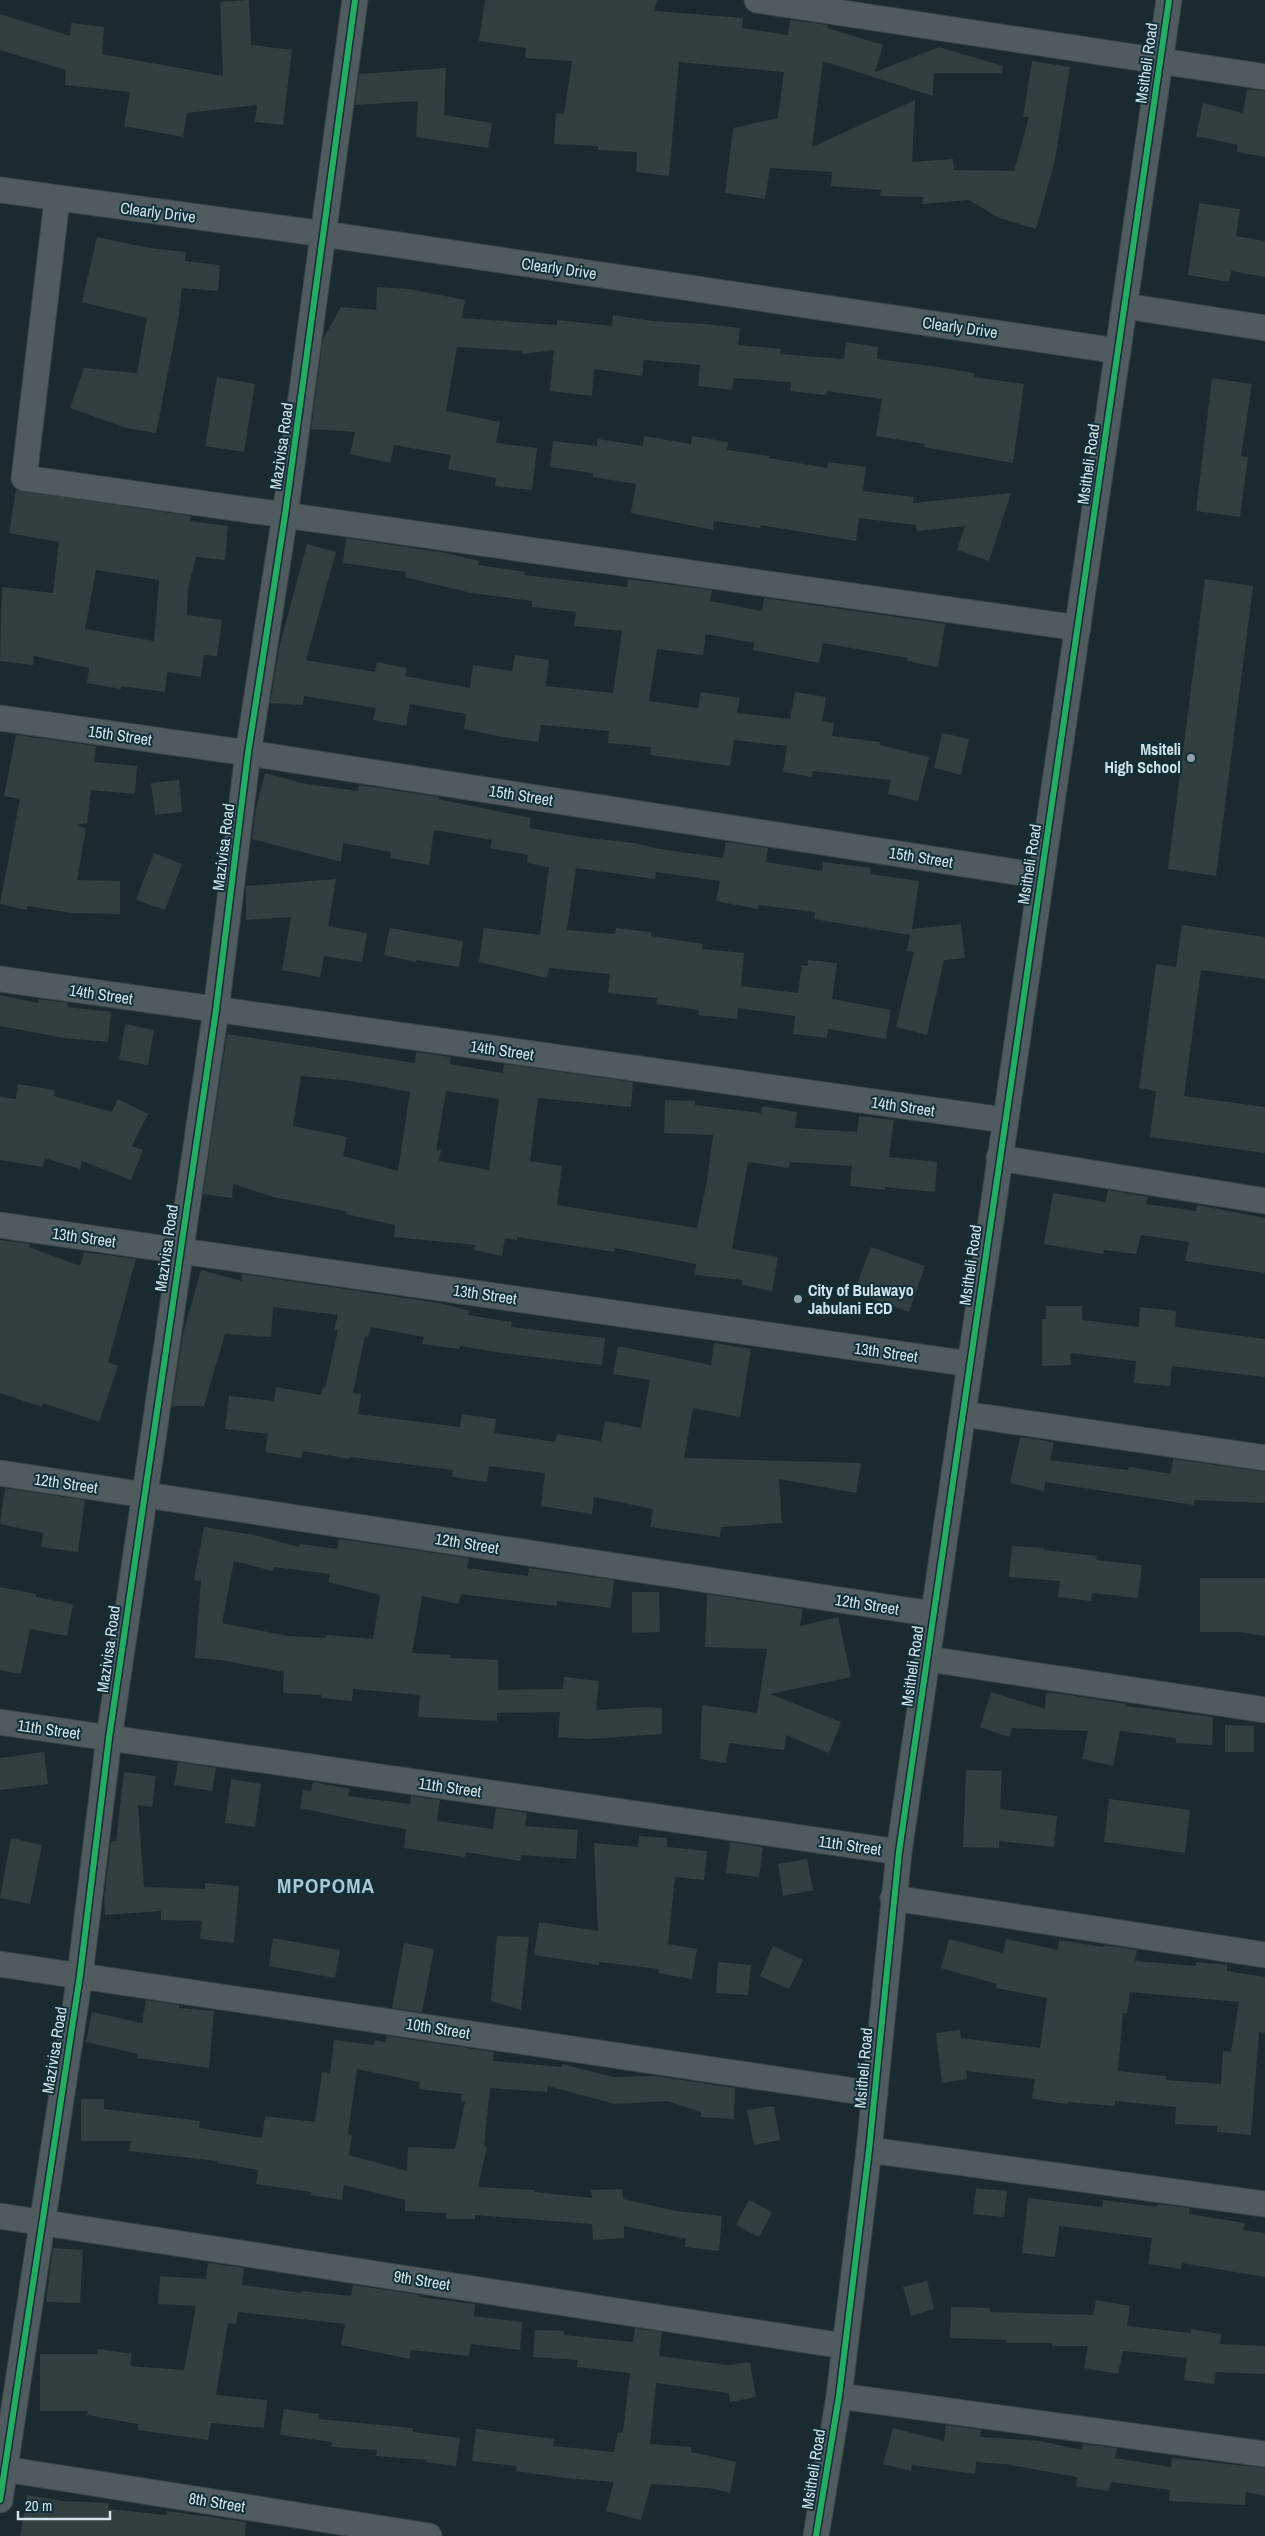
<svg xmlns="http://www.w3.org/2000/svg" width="1265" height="2536" font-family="'Archivo Narrow',sans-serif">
<rect width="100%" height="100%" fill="#1a2a2f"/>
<!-- building -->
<g fill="#313f40" fill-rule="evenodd">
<path d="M249,0l2,45 41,5 -9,75 -28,-3 2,-17 -70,8 -4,24 -59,-11 6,-34 -65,-7 1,-15 -66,-20v-36l70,22 1,-13 33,4 -2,27 121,22 -3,-74z"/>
<path d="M485,0h172l-3,11 89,7 -1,10 46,7 2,-15 38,5 -1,3 56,17 -8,27 64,-25 64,19 -1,7h-68l-1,23 -110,-35 -11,86 103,-47 -3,62 41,-3 1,11 60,1 15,-54h-6l9,-56 38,6 -15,93 -19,69 -37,-11 -30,-18 -47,4 1,-7 -43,-1 1,-6 -50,-4 1,-14 -62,-4 -5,31 -40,-6 8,-65 45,-10 6,-46 -105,-10 -10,114 -33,-4 1,-20 -39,-2v-4l-44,-2 2,-31 8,1 8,-53 -47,-3 1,-10 -47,-7z"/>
<path d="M446,68l-2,47 48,8 -4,25 -72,-11 2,-36 -63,4 4,-31z"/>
<path d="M1247,89l18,2v66l-28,-5 1,-7 -42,-9 7,-33 40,10z"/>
<path d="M1199,203l41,6 -4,27 29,5v36l-34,-6 -2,11 -41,-7z"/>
<path d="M97,237l52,11 37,4 -1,9 35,4 -2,26 -36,-3 -4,33 -22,112 -30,-5 -56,-20 14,-40 53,5 10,-55 -65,-16z"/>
<path d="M377,287l32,2 56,11 -3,18 95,7v-5l55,6 1,-11 39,6 53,3 35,4 -2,17 43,4 -1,5 64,5 2,-17 32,5 -1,12 61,8 36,6v4l50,7 -11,79 -89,-16 1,-3 -49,-8 6,-37 -55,-8 -1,4 -36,-4 1,-9 -57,-4 -2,12 -34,-4 2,-21 -56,-5 -2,16 -48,-7 -2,27 -42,-5 4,-41 -32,4v-3l-65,-4 -11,64 54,11 -4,21 41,5 -5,42 -37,-4 1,-8 -48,-9 3,-14 -57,-10 -4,18 -40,-9 5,-22 -44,-3 12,-90 18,-32 35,3z"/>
<path d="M217,377l38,7 -11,68 -39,-6z"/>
<path d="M1212,378l40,6 -11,72 7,1 -8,60 -44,-6z"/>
<path d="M644,436l47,8 1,-8 36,6 -1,8 43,6 -1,2 58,10 1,-6 38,5 -3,24 51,6 -1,6 98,-10 -22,68 -32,-11 8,-24 -48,5 -1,-6 -57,-7 -3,23 -95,-16 -1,3 -46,-7 -1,9 -82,-17 5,-29 -43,-7v-4l-43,-6 3,-26 44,5 1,-7 45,7z"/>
<path d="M16,490l175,26 -1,5 38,5 -3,34 -29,-3 -8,31 -1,27 35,5 -5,36 -13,-1 -3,22 -34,-5 -2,20 -44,-6v3l-34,-6 2,-15 -55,-12 -1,9 -33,-4 2,-74 51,6 6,-51 -50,-9zM96,570l63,10 -5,61 -69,-12z"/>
<path d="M346,538l100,15 33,8 -1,4 47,7 -1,3 103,12 1,-8 84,11 -2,11 52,10 2,-13 181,26 -7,43 -31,-6 1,-3 -85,-15 -4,20 -66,-13 2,-7 -49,-9 -3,21 -46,-6 -8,52 49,7 3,-16 39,6 -3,15 53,6 5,-27 31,5 -4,24 12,2 -2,13 48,6v3l49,12 -11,44 -30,-7 3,-14 -78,-9 -1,6 -29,-5 4,-26 -53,-6 -4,26 -80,-11 1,-8 -43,-4 1,-12 -68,-6 -3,17 -35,-5 -39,-8 2,-15 -56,-10 -4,22 -33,-6 3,-12 -72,-12 -1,9 -33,-2 10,-59 27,-100 29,8 -30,108 69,12 2,-10 30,6 -2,8 65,12 3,-23 39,6 3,-16 34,5 -3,26 67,7 9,-62 -48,-5 2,-14 -44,-5v-6l-61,-8 -66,-16 1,-5 -63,-9z"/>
<path d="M1205,579l48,7 -37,290 -48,-7z"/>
<path d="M942,733l27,6 -8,36 -27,-7z"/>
<path d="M16,735l80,11 -2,16 43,4 -2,28 -44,-4 -4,33 -11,2 10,3 -9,52 43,1v33l-48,-1 -45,-7v4l-27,-6 20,-105 -16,-3z"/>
<path d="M265,773l41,11 52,7 1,-6 80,12 -1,2 93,19 -2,10 59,10 47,5 25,6 63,9 3,-16 42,6 -2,14 56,9 1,-9 48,6 -1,6 49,7 -7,48 49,-5 4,34 -21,2 -17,75 -31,-8 18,-75 -7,-1 3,-16 -96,-16 1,-7 -56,-7 -1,4 -42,-8 4,-20 -64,-9 -1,7 -79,-11 -9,62 48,4 1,-6 35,4v4l52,8 -1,5 42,4 -3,33 57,7 4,-28 6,1v-6l29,3 -5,36 59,11 -5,29 -58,-10 -1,9 -34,-4 2,-18 -57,-8 -1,11 -39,-4 1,-5 -43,-6 1,-6 -49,-5 2,-19 -61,-6 -2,10 -68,-16 5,-34 56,7 9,-68 -22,-4 1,-8 -38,-7 2,-8 -58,-10 -5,35 -39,-7 1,-6 -48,-9 -2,19 -89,-23 4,-30z"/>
<path d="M179,780l3,32 -27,3 -4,-32z"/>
<path d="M154,853l28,11 -17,46 -29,-10z"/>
<path d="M336,879l-8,47 39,7 -5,29 -38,-6 -4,21 -38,-7 9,-53 -45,3v-34z"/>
<path d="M1182,925l83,12v42l-64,-9 -17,126 81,11v46l-115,-16 6,-46 -17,-3 17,-124 20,3z"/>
<path d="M390,928l73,13 -4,26 -42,-7 -1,2 -32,-7z"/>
<path d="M0,995l38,8v-4l30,4 -1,4 44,5 -3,30 -44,-4 -64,-12z"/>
<path d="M125,1024l29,6 -6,35 -29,-5z"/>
<path d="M227,1034l188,29 1,-11 35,5 -1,7 53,9 1,-9 129,18 -2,25 -93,-9 -8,63 32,5 -5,39 140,23 10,-47 6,-46 -49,-2 1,-33 30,1v4l66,8 1,-7 35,6 -2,16 62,4 2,-16 35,4 -5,37 48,5 -2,30 -50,-5v3l-35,-4 2,-20 -62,-4 -1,6 -41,-6 -16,87 46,8 -6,34 -30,-6v-5l-47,-5 1,-11 -81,-16 -1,4 -97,-15v3l-12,-2 -3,18 -28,-6 1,-5 -81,-8 1,-12 -49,-11v-3l-73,-14 -40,-13 -1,14 -29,-4zM301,1076l50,5 59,11 -12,79 -55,-15 4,-19 -54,-11zM446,1091l53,8 -10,71 -50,-9 2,-11h-5z"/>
<path d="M18,1084l37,6 -1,6 58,16 6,-13 30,15 -16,32 11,4 -12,30 -49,-19 -2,8 -35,-11 -2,9 -43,-7v-63l16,2z"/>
<path d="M1108,1190l40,7 -2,7 50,7 1,-6 68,13v55l-80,-12 4,-19 -48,-7 -5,19 -32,-4 -1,4 -59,-10 9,-51 52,9z"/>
<path d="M0,1240l30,4 -1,3 51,19 4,-14 52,7 -28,103 10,4 -19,56 -56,-19 -1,4 -42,-14z"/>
<path d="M871,1247l54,19 -16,46 -55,-20z"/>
<path d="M201,1270l41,11v-7l198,29 30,8 -2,4 44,7 -1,5 94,11 -3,27 -100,-12 -42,-7 -1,3 -37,-5 2,-7 -53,-10 -3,10 -3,-1 -12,57 8,1 -3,20 102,13 2,-13 34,5 -2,14 61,9 2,-8 44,7 4,-20 36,7 9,-48 -37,-6 5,-28 93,19 3,-22 37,6 -11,68 -47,-9 -9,50 177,5 -5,30 -77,-14 3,44 -61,4 -1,10 -70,-10 3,-18 -59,-12 -2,17 -51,-8 4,-33 -56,-7 -2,16 -35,-5 1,-7 -103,-13v2l-47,-8 -2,7 -36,-6 3,-18 -43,-5 4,-33 45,5 2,-14 45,8 2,-8 2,1 13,-58h-4l4,-15 -65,-8 -2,30 -46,-3 -21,72h-32l11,-72z"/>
<path d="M1046,1306h36v14l57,7 1,-20 36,4 -1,16 90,12v38l-93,-11 -2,20 -36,-3 2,-22 -66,-8 1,12 -29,1v-47h4z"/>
<path d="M1020,1437l34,5 -4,18 78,10 1,-3 42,7 2,-15 92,13v31l-71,-3v5l-149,-23 -1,9 -34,-8z"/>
<path d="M5,1488l80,12 -7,52 -37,-5 2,-14 -43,-9z"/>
<path d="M204,1527l50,8 45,12 1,-3 37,5 2,-10 130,19 -2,10 61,8 1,-8 85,12 -3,28 -54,-7v5l-96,-12 -3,10 -36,-8 -10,57 39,2 -1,3 48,2v30l65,-1 1,-12 35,4 -3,29 51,-3 15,1v26l-74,5 -30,-2 2,-25 -63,1v8l-79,-4 2,-22 -67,-6 -1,12 -31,-3v-3l-38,-2 1,-21 -63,-12 -26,-2 6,-77 -7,-1zM234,1561l38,10 2,-4 56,7 -2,8 52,13 -7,44 -47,-4v3l-38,-2 -66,-13z"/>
<path d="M1012,1546l32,2v2l53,6 -1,4 46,5 -4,33 -46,-5 -1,8 -33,-4 2,-16 -51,-4z"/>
<path d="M1200,1578h65v58l-26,-4h-39z"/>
<path d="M0,1587l36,7v3l37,7 -6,32 -37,-7 -9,45 -21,-4z"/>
<path d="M632,1592h27l1,40 -28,1z"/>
<path d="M707,1594l96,15 -3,17 38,-9 13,60 -81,17 71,28 -12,31 -43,-18 -2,15 -55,-7 -3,20 -26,-4 2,-54 55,8 10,-64 -62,-2z"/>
<path d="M991,1692l54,17 1,-16 17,1 63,10 -1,2 88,11 -1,28 -36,-2v-5l-56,-7 -7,35 -31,-7 6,-28 -76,-3 -3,9 -29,-10z"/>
<path d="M1225,1725l29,1v26h-29z"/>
<path d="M44,1752l4,32 -48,6v-32z"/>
<path d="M178,1762l38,6 -4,23 -38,-6z"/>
<path d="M966,1770l36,1 -2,38 57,7 -3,31 -55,-6v7l-36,-1z"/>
<path d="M124,1772l32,4 -4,31 -14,-2 6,82 61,2v-6l34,3 -5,57 -34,-4 2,-18 -41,-1v-9l-56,4 -1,-16 7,-57 5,-1z"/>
<path d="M231,1779l30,5 -6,43 -30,-4z"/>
<path d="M313,1782l37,7 -2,7 62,8 1,-8 29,4 -3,21 56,8 3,-21 31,5 -2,13 53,4 -2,29 -55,-4 -1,6 -54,-9 -1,5 -61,-9 2,-19 -31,-5 -75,-16 3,-18 8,1z"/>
<path d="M1109,1799l81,11 -5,43 -81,-11z"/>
<path d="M639,1836l28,2v9l40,4 -3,29 -29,-3 -7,67 29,5 -5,30 -34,-6 1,-4 -60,-7v3l-65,-10 5,-33 59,9 -4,-88 44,4z"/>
<path d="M11,1838l31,7 -12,59 -30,-6z"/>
<path d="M730,1842l33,5 -4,30 -33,-4z"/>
<path d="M807,1859l6,31 -30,6 -5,-32z"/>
<path d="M497,1936l32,1 -8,73 -30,-9z"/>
<path d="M273,1938l67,12 -5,28 -66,-12z"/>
<path d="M949,1939l54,14 3,-14 52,11 1,-10 44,7 1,-2 33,5 -2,11 61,5v-4l31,3v6l38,6v56l-6,-1 -8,103 -34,-3v-6l-42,-2 1,-17 -61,-6v5l-47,-4v2l-36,-5 3,-20 -69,-8 1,8 -25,4 -6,-50 24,-3 1,8 79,10 7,-50 -51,-10 1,-4 -56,-16zM1130,1992l109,10 -8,50 -8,-1 -2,33 -55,-4v-4l-48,-5 5,-58 4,1z"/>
<path d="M404,1943l30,6 -12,63 -30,-4z"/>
<path d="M773,1946l30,14 -14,29 -29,-13z"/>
<path d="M718,1962l33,3 -3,30 -32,-2z"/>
<path d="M146,2000l33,5v3l35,3 -5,57 -72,-10 1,-4 -52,-12 6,-30 50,11z"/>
<path d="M387,2036l107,16 -1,9 69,6v-3l51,13 42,-1 80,12 -1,31 -33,-2v-5l-34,-11 -52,3 -67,-18 -1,6 -57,-4 -6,58 3,1 -9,40 56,3v2l58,6 -1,-8 31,-1 1,10 53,12 46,5 -3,35 -34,-4 1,-8 -62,-13v12l-31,2 -1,-16 -117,-9v4h-29v-6l-41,-2v-11l-61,-15 -2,15 -32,-5 1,-3 -55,-8 2,-14 -40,-7v-2l-89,-10 2,-10h-50v-42h23v10l96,12 -1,7 63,10 3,-22 50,6 7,-50 8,1 4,-33 40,5 1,-5 10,2zM357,2069l63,13 -1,7 43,5 -1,7 4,1 -10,47 -47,-2 -1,24 -58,-16 3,-20 -4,-1z"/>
<path d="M774,2106l6,34 -26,5 -7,-35z"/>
<path d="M976,2188l31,3 -3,26 -31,-3z"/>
<path d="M1028,2198l74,9 1,-7 54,7 1,-3 32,4 -1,6 56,9 -2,7 22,3v44l-83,-14 -1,6 -33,-5 4,-26 -93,-12 -4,31 -33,-4z"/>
<path d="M749,2200l23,12 -13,25 -23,-12z"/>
<path d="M53,2248l30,2 -3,53 -34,-1z"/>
<path d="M208,2263l36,5 -2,17 60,8v-2l49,5 2,-11 66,10v2l56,7 -1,12 48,6 -2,28 -49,-6 -2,12 -58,-6 -1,9 -69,-14 4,-21 -107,-12 -2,12 -8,-1 -12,72 51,5 -3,28 -53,-5 -3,17 -70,-10v-6l-51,-9 1,-4h-48v-57h57l1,-5 34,5 -2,12 54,4 12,-64 -38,-2 2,-28 46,3z"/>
<path d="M927,2281l7,28 -23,7 -8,-29z"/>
<path d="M1096,2300l34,6 -3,20 64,7v-4l30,5 -1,10 45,2v28l-49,-2 -2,12 -30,-4 3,-22 -64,-7 -5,23 -34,-6 4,-22h-36v-3h-46v-3l-56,-2 1,-31 39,1v4l103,3z"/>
<path d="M635,2328l27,4 -3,24 69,9 22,-3 6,35 -26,5 -1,-9 -73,-10 -6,61 41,3v5l45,10 -6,31 -21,-5 -58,-4 -10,36 -35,-9 8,-29 -49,-4 -49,-7 1,-5 -45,-5 4,-32 78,10 -1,7 61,6 4,-20 5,1 7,-60 -53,-6 1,-7 -45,-3 2,-27 29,1v4l69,7z"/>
<path d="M284,2409l35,5 -1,5 95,9v4l47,6 -4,28 -30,-4 1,-2 -51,-4 1,-6 -46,-3 1,-5 -52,-7z"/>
<path d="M946,2425l35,5 -1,7 60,4 42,9 1,-6 34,4 -2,10 56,9 1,-9 93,10v28l-19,-4 -1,13 -76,-4 1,-11 -59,-8 -2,9 -33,-5 1,-9 -72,-13 -29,-2 -1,12 -63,-9 -1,6 -28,-7 10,-36 51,13z"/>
<path d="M27,2495l36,6 46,2 -1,6 58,6 1,-4 79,11 -1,14h-225z"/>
</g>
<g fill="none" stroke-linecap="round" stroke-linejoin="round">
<defs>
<g id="street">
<path d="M757,0l508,77"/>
<path d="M0,190l324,44 794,117"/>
<path d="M57,200l-33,278 1054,150"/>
<path d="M1125,306l140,22"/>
<path d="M0,718l248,35 793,123"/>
<path d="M0,979l1004,141"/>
<path d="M999,1158l266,43"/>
<path d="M0,1225l970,139"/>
<path d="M963,1414l302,44"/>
<path d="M0,1473l933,141"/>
<path d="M928,1659l337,51"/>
<path d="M0,1722l899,130"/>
<path d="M893,1898l372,57"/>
<path d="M0,1964l875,130"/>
<path d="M869,2150l396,54"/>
<path d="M0,2216l844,130"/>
<path d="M839,2396l426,58"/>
<path d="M4,2469l425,67"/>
<path d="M0,2500l80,-525 29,-237 107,-728 32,-257 37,-238 70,-515"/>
<path d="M816,2536l23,-140 30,-246 30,-298 270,-1852"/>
</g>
</defs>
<!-- street casing -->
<use href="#street" stroke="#384549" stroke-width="27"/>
<!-- street -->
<use href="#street" stroke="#505b5f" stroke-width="25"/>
<defs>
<g id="cycleway">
<path d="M0,2500l80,-525 29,-237 107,-728 32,-257 37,-238 70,-515"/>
<path d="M816,2536l23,-140 30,-246 30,-298 270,-1852"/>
</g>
</defs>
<!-- cycleway casing -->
<use href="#cycleway" stroke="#112f38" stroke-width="9"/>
<!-- cycleway -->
<use href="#cycleway" stroke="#26ab63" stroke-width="6"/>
</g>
<!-- markers -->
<g fill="#92a2a8" stroke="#112f38" stroke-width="2">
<circle cx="1191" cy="758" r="5"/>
<circle cx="798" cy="1299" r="5"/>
</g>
<g text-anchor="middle" stroke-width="4" stroke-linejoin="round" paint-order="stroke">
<!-- street labels -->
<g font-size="16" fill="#d3e3e9" stroke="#112f38">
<text transform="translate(1146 63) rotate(-82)" y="6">Msitheli Road</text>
<text transform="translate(158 212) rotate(7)" y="6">Clearly Drive</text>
<text transform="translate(559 268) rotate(8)" y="6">Clearly Drive</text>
<text transform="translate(960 327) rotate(8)" y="6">Clearly Drive</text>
<text transform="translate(281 446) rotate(-82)" y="6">Mazivisa Road</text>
<text transform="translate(1088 464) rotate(-82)" y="6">Msitheli Road</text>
<text transform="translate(120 735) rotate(8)" y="6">15th Street</text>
<text transform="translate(521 795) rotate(9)" y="6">15th Street</text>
<text transform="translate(223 847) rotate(-83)" y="6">Mazivisa Road</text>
<text transform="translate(921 857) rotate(9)" y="6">15th Street</text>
<text transform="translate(1029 864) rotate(-81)" y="6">Msitheli Road</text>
<text transform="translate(101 994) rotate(8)" y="6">14th Street</text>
<text transform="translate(502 1050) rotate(8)" y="6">14th Street</text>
<text transform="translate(903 1106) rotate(8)" y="6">14th Street</text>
<text transform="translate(84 1237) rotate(8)" y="6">13th Street</text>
<text transform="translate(166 1248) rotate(-82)" y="6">Mazivisa Road</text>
<text transform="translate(970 1265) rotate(-82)" y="6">Msitheli Road</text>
<text transform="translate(485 1294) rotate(8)" y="6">13th Street</text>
<text transform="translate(886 1352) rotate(8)" y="6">13th Street</text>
<text transform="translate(66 1483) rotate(8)" y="6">12th Street</text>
<text transform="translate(467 1543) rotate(9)" y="6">12th Street</text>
<text transform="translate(867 1604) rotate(9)" y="6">12th Street</text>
<text transform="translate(108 1649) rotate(-82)" y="6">Mazivisa Road</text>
<text transform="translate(912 1666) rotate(-82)" y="6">Msitheli Road</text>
<text transform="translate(49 1729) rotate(8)" y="6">11th Street</text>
<text transform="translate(450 1787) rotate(8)" y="6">11th Street</text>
<text transform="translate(850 1845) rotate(8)" y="6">11th Street</text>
<text transform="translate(438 2028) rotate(9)" y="6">10th Street</text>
<text transform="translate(54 2050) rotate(-81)" y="6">Mazivisa Road</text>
<text transform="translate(863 2068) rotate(-85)" y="6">Msitheli Road</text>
<text transform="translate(422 2280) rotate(9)" y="6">9th Street</text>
<text transform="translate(813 2469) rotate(-81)" y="6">Msitheli Road</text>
<text transform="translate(217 2502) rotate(9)" y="6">8th Street</text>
</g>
<!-- poi labels -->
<g font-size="16" font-weight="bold" fill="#d3e3e9" stroke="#112f38" text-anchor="end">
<text x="1181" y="755">Msiteli<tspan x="1181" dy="18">High School</tspan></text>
<text x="808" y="1296" text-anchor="start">City of Bulawayo<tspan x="808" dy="18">Jabulani ECD</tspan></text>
</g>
<!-- district labels -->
<g font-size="21" font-weight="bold" letter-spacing="1" fill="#a8c9d4" stroke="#112f38">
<text x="326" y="1893">MPOPOMA</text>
</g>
</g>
<!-- scale -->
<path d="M18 2511v8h92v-8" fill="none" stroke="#d3e3e9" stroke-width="2.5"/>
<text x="25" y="2511" font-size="15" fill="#d3e3e9" stroke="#112f38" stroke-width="4" paint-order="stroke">20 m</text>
</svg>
